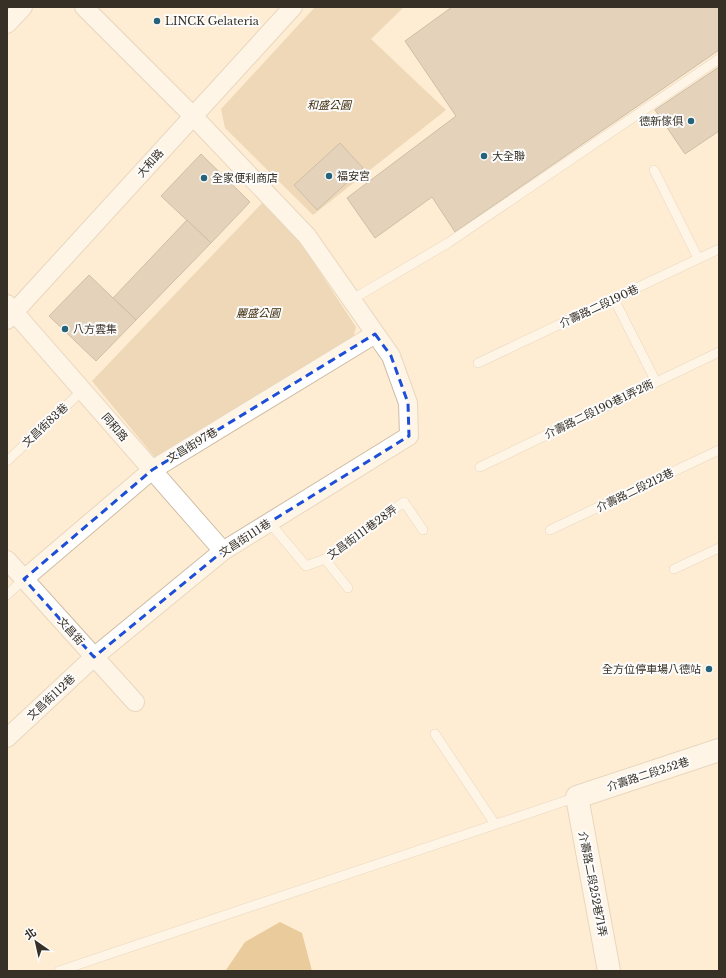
<svg xmlns="http://www.w3.org/2000/svg" width="726" height="978" font-family="'Libre Baskerville','Noto Sans TC',serif">
<rect width="100%" height="100%" fill="#feedd3"/>
<!-- green -->
<g fill="#ddbf94">
<path d="M315,7h89l-33,32 75,71 -133,105 -88,-87 -4,-19z"/>
<path d="M265,200l20,19 71,108 -4,15 -195,118 -65,-79z"/>
</g>
<!-- water -->
<path fill="#d2a258" d="M280,922l22,11 10,38h-91l5,-1 19,-28z"/>
<!-- building -->
<g fill="#c5b49c" stroke="#95856e">
<path d="M452,7h267v43l-264,182 -23,-35 -57,41 -28,-40 109,-82 -51,-75z"/>
<path d="M719,67v64l-34,23 -30,-44z"/>
<path d="M340,143l23,25 -46,42 -23,-25z"/>
<path d="M201,154l49,48 -39,41 -50,-47z"/>
<path d="M187,220l24,23 -75,77 -23,-22z"/>
<path d="M89,275l47,45 -40,41 -47,-45z"/>
</g>
<g fill="none" stroke-linecap="round" stroke-linejoin="round">
<defs>
<g id="lane">
<path d="M654,170l44,88"/>
<path d="M614,299l42,83"/>
<path d="M351,300l97,-57 271,-184"/>
<path d="M478,363l241,-114"/>
<path d="M7,461l76,-71"/>
<path d="M480,467l239,-115"/>
<path d="M269,522l37,44 19,-7 79,-57 19,28"/>
<path d="M550,530l169,-80"/>
<path d="M325,559l23,29"/>
<path d="M674,569l45,-21"/>
<path d="M7,595l17,-16"/>
<path d="M435,734l60,90"/>
<path d="M59,971l518,-174"/>
</g>
<g id="street">
<path d="M7,24l16,-17"/>
<path d="M7,304l216,247"/>
<path d="M7,320l286,-313"/>
<path d="M7,560l128,142"/>
<path d="M24,579l128,-109 223,-136"/>
<path d="M7,738l87,-81 129,-106 186,-115 -1,-33 -17,-47 -84,-120 -114,-120 -109,-109"/>
</g>
<path id="secondary" d="M609,971l-32,-174 142,-47"/>
</defs>
<!-- lane casing -->
<use href="#lane" stroke="#cebda5" stroke-width="10"/>
<!-- street casing -->
<use href="#street" stroke="#cebda5" stroke-width="20"/>
<!-- secondary casing -->
<use href="#secondary" stroke="#cebda5" stroke-width="24"/>
<!-- lane -->
<use href="#lane" stroke="#fff" stroke-width="9"/>
<!-- street -->
<use href="#street" stroke="#fff" stroke-width="18"/>
<!-- secondary -->
<use href="#secondary" stroke="#fff" stroke-width="22"/>
</g>
<!-- marked area -->
<path d="M0 0H726V978H0ZM375,334l16,22 17,47 1,33 -186,115 -129,106 -70,-78 128,-109z" fill="#feedd3" fill-opacity=".55" fill-rule="evenodd"/>
<path fill="none" stroke="#1d4ed8" stroke-width="3" stroke-dasharray="8 5" stroke-linejoin="round" d="M375,334l16,22 17,47 1,33 -186,115 -129,106 -70,-78 128,-109z"/>
<!-- markers -->
<g fill="#26637a" stroke="#fcfcfc" stroke-width="1.5">
<circle cx="157" cy="21" r="4"/>
<circle cx="691" cy="121" r="4"/>
<circle cx="484" cy="156" r="4"/>
<circle cx="329" cy="176" r="4"/>
<circle cx="204" cy="178" r="4"/>
<circle cx="65" cy="329" r="4"/>
<circle cx="709" cy="669" r="4"/>
</g>
<g text-anchor="middle" stroke-width="4" stroke-linejoin="round" paint-order="stroke">
<!-- poi labels -->
<g font-size="11" fill="#373026" stroke="#fcfcfc" text-anchor="start">
<text x="165" y="25">LINCK Gelateria</text>
<text x="683" y="125" text-anchor="end">德新傢俱</text>
<text x="492" y="160">大全聯</text>
<text x="337" y="180">福安宮</text>
<text x="212" y="182">全家便利商店</text>
<text x="73" y="333">八方雲集</text>
<text x="701" y="673" text-anchor="end">全方位停車場八德站</text>
</g>
<!-- park labels -->
<g font-size="11" font-style="italic" fill="#3f2b09" stroke="#fcfcfc">
<text x="329" y="109">和盛公園</text>
<text x="258" y="317">麗盛公園</text>
</g>
<!-- street labels -->
<g font-size="11" fill="#373026" stroke="#fcfcfc">
<text transform="translate(150 163) rotate(-48)" y="4">大和路</text>
<text transform="translate(599 306) rotate(-25)" y="4">介壽路二段190巷</text>
<text transform="translate(599 409) rotate(-26)" y="4">介壽路二段190巷1弄2衖</text>
<text transform="translate(45 425) rotate(-43)" y="4">文昌街83巷</text>
<text transform="translate(115 427) rotate(49)" y="4">同和路</text>
<text transform="translate(192 445) rotate(-31)" y="4">文昌街97巷</text>
<text transform="translate(635 490) rotate(-26)" y="4">介壽路二段212巷</text>
<text transform="translate(362 532) rotate(-36)" y="4">文昌街111巷28弄</text>
<text transform="translate(245 538) rotate(-33)" y="4">文昌街111巷</text>
<text transform="translate(71 631) rotate(48)" y="4">文昌街</text>
<text transform="translate(51 697) rotate(-43)" y="4">文昌街112巷</text>
<text transform="translate(648 774) rotate(-18)" y="4">介壽路二段252巷</text>
<text transform="translate(593 884) rotate(79)" y="4">介壽路二段252巷71弄</text>
</g>
</g>
<!-- border -->
<rect width="726" height="978" fill="none" stroke="#373026" stroke-width="16"/>
<!-- north arrow -->
<g transform="translate(36 942) rotate(326)" stroke="#fcfcfc" stroke-width="3" paint-order="stroke">
<path d="M0-3L7 15L0 10L-7 15Z" fill="#373026"/>
<text y="-6" font-size="11" font-weight="bold" text-anchor="middle" fill="#373026">北</text>
</g>
</svg>
